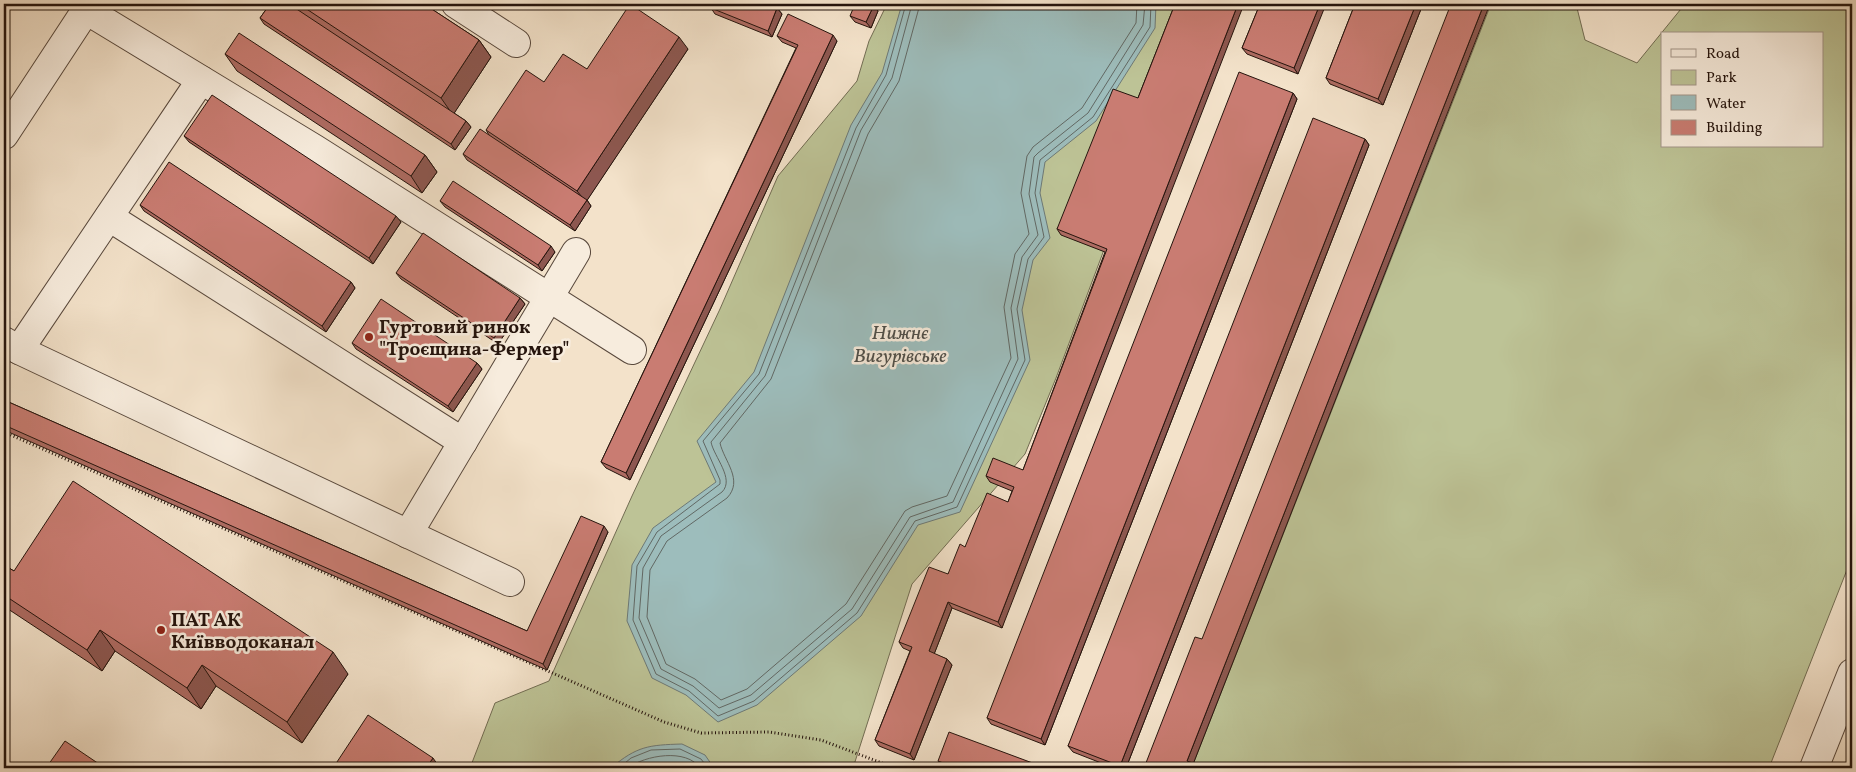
<svg xmlns="http://www.w3.org/2000/svg" width="1856" height="772" font-family="Vollkorn,serif">
<rect width="100%" height="100%" fill="#f3e2ca"/>
<filter id="stains"><feTurbulence type="fractalNoise" baseFrequency=".004" numOctaves="4"/><feColorMatrix values="0 0 0 0 .2 0 0 0 0 .09 0 0 0 0 .02 0 0 0 .5 -.17"/></filter>
<radialGradient id="worn" r=".72"><stop offset=".6" stop-color="#630" stop-opacity="0"/><stop offset="1" stop-color="#630" stop-opacity=".3"/></radialGradient>
<!-- green -->
<g fill="#bdc396" stroke="#716c52" fill-rule="evenodd">
<path d="M887,4h303l-52,155 -82,219 -31,76 -113,130 -59,184h-383l25,-65 54,-22 83,-185 88,-187 58,-133 79,-95 12,-40z"/>
<path d="M1491,4h85l9,36 52,23 48,-59h167v553l-83,211h-573l-4,-1zM1662,34h160v112h-160z"/>
</g>
<!-- water -->
<g fill="#9dbdbc" stroke="#6d7976">
<path d="M902,4h254l-1,24 -59,93 -51,41 -5,31 10,45 -17,22 -11,50 8,50 -70,152 -42,13 -57,91 -104,89 -39,17 -32,-27 -34,-17 -25,-57 5,-56 21,-37 63,-46 -19,-41 57,-69 97,-247 31,-52z"/>
<path d="M682,744l23,11 9,13h-103c26,-22 38,-23 71,-24z"/>
</g>
<g fill="none" stroke-linecap="round" stroke-linejoin="round">
<!-- shore -->
<g stroke="#616864" stroke-width="1">
<path d="M906,4l-20,71 -30,53 -97,246 -56,67 17,39v4l-63,48 -20,34 -4,54 23,54 33,17 29,25 36,-15 103,-88 58,-92 42,-14 68,-147 -8,-51 11,-50 16,-22 -9,-44 5,-33 53,-43 57,-90 1,-23"/>
<path d="M912,4l-20,74 -31,52 -96,246 -54,66c3,15 24,37 11,50l-61,44 -18,32 -4,50 22,51 32,17 26,22 32,-13 101,-86 58,-92 43,-15 65,-143 -7,-51 11,-51 16,-22 -9,-41 5,-37 4,-4 50,-40 55,-88 2,-21"/>
<path d="M920,4l-21,77 -31,53 -97,245 -51,64c4,18 24,37 7,55l-60,43 -17,29 -3,47 19,47 29,15 26,21 26,-11 99,-85 59,-93 7,-4 35,-11 64,-138 -7,-51 11,-53 14,-20 -8,-41 6,-37 6,-9 49,-39 54,-85 1,-19"/>
<path d="M619,768l12,-10 20,-8 29,-1 21,10 7,9"/>
<path d="M628,768c17,-13 59,-20 72,0"/>
</g>
<defs>
<g id="minor">
<path d="M456,4l60,39"/>
<path d="M86,10l229,139 317,201"/>
<path d="M4,135l86,-131"/>
<path d="M109,217l354,225"/>
<path d="M4,341l15,9 491,232"/>
<path d="M19,350l182,-270"/>
<path d="M408,534l168,-282"/>
<path d="M1814,768l38,-95"/>
</g>
</defs>
<!-- minor casing -->
<use href="#minor" stroke="#58483c" stroke-width="30"/>
<!-- path -->
<path stroke="#25140d" stroke-width="3" stroke-dasharray="1 2.5" stroke-linecap="butt" d="M4,432l660,290 37,11 68,-1 52,8 74,28"/>
<!-- minor -->
<use href="#minor" stroke="#f7ecdd" stroke-width="28"/>
</g>
<!-- wall -->
<g fill="#ad6b62" stroke="#25140d">
<path d="M270,4h154l55,36 12,17 -37,56 12,8 5,6 -16,23 -191,-126 -4,-6z"/>
<path d="M512,4h10l-3,4z"/>
<path d="M1175,4l-173,624 -50,-20 -18,46 13,5 5,6 -38,95 -35,-14 -4,-6 35,-89 -7,-3 -4,-6 49,-68 17,-27 43,-45 4,-11 -22,-9 -4,-6 37,-6 82,-218 -44,-17 -4,-6 81,-131z"/>
<path d="M1260,4l38,70 -51,-20 -5,-6z"/>
<path d="M1355,4h68l-40,101 -53,-21 -4,-6z"/>
<path d="M874,5l4,6 -7,17 -16,-6 -5,-6z"/>
<path d="M711,8h66l5,6 -10,23 -57,-23z"/>
<path d="M777,36l60,5 -207,439 -24,-12 -5,-6 195,-414 -14,-6z"/>
<path d="M688,49l-101,151 4,6 -16,25 -108,-71 -4,-6 26,-19 -3,-5 58,-48 43,-13z"/>
<path d="M225,54l200,101 12,17 -15,21 -185,-122z"/>
<path d="M1293,93l4,6 -252,646 -54,-21 -4,-6z"/>
<path d="M184,136l217,86 -28,42 -184,-122z"/>
<path d="M1365,139l4,6 -243,623h-12l-41,-16 -5,-6z"/>
<path d="M440,201l115,51 -13,19 -97,-64z"/>
<path d="M140,205l211,77 4,6 -29,44 -182,-121z"/>
<path d="M396,273l124,25 5,6 -27,40 -97,-65z"/>
<path d="M352,343l125,20 5,6 -29,43 -97,-63z"/>
<path d="M4,400l523,231 81,-99 -61,138 -543,-240z"/>
<path d="M4,565l10,6 334,103 -46,69 -86,-57 -15,23 -86,-58 -13,20 -97,-64 -1,2z"/>
<path d="M938,761l108,7h-101l-3,-1z"/>
</g>
<!-- shaded-wall -->
<g fill="#8d5750" stroke="#25140d">
<path d="M515,4h7l-3,4z"/>
<path d="M1238,4h6l-242,624 -4,-6z"/>
<path d="M1320,4h6l-28,70 -4,-6z"/>
<path d="M1416,4h7l-40,101 -5,-6z"/>
<path d="M1484,4h6l-298,763 -5,-6z"/>
<path d="M874,5l4,6 -7,17 -5,-6z"/>
<path d="M777,8l5,6 -10,23 -4,-6z"/>
<path d="M833,35l4,6 -207,439 -4,-7z"/>
<path d="M679,37l9,12 -102,153 -9,-11z"/>
<path d="M479,40l12,17 -38,58 -12,-17z"/>
<path d="M1293,93l4,6 -252,646 -4,-6z"/>
<path d="M466,121l5,6 -16,23 -4,-6z"/>
<path d="M1365,139l4,6 -243,623h-4l-2,-2z"/>
<path d="M425,155l12,17 -15,21 -11,-17z"/>
<path d="M587,200l4,6 -16,25 -5,-6z"/>
<path d="M396,216l5,6 -28,42 -4,-6z"/>
<path d="M551,246l4,6 -13,19 -4,-6z"/>
<path d="M351,282l4,6 -29,44 -4,-6z"/>
<path d="M520,298l5,6 -27,40 -4,-6z"/>
<path d="M477,363l5,6 -29,43 -5,-6z"/>
<path d="M604,526l4,6 -61,138 -4,-6z"/>
<path d="M948,602l4,6 -19,49 -4,-6z"/>
<path d="M100,630l15,21 -13,20 -15,-21z"/>
<path d="M333,652l15,22 -46,69 -15,-21z"/>
<path d="M947,659l5,6 -38,95 -4,-6z"/>
<path d="M202,665l14,21 -15,23 -14,-21z"/>
<path d="M433,758l7,10h-14z"/>
</g>
<!-- building -->
<g fill="#c97c72" stroke="#25140d">
<path d="M270,4h19l177,117 -15,23 -191,-126z"/>
<path d="M299,4h125l55,36 -38,58z"/>
<path d="M630,4l49,33 -102,154 -91,-61 40,-60 18,12 19,-28 24,15z"/>
<path d="M712,4h55l10,4 -9,23 -57,-23z"/>
<path d="M855,4h15l4,1 -8,17 -16,-6z"/>
<path d="M1175,4h63l-240,618 -50,-20 -19,49 18,8 -37,95 -35,-14 37,-93 -13,-5 30,-75 19,7 12,-30 5,3 22,-54 21,9 6,-15 -28,-11 7,-18 30,12 84,-221 -50,-20 56,-140 25,9z"/>
<path d="M1260,4h60l-26,64 -52,-20z"/>
<path d="M1355,4h61l-38,95 -52,-21z"/>
<path d="M1451,4h33l-297,757 20,7h-63l51,-131 7,2z"/>
<path d="M788,14l45,21 -207,438 -25,-11 197,-417 -21,-9z"/>
<path d="M239,33l186,122 -14,21 -186,-122z"/>
<path d="M1239,72l54,21 -252,646 -54,-21z"/>
<path d="M212,95l184,121 -27,42 -185,-122z"/>
<path d="M1313,118l52,21 -245,627 -52,-20z"/>
<path d="M480,129l107,71 -17,25 -107,-71z"/>
<path d="M169,162l182,120 -29,44 -182,-121z"/>
<path d="M453,181l98,65 -13,19 -98,-64z"/>
<path d="M423,233l97,65 -26,40 -98,-65z"/>
<path d="M381,299l96,64 -29,43 -96,-63z"/>
<path d="M4,400l523,231 54,-115 23,10 -61,138 -539,-239z"/>
<path d="M73,481l260,171 -46,70 -85,-57 -15,23 -87,-58 -13,20 -83,-55v-30l10,6z"/>
<path d="M368,715l65,43 -7,10h-93z"/>
<path d="M949,732l97,36h-89l-19,-7z"/>
<path d="M65,741l40,27h-59z"/>
</g>
<!-- markers -->
<g fill="#8f2418" stroke="#f7ecdd" stroke-width="2">
<circle cx="369" cy="337" r="5"/>
<circle cx="161" cy="630" r="5"/>
</g>
<g text-anchor="middle" stroke-width="5" stroke-linejoin="round" paint-order="stroke">
<!-- poi labels -->
<g font-size="19" font-weight="bold" fill="#25140d" stroke="#f7ecdd" text-anchor="start">
<text x="379" y="333">Гуртовий ринок<tspan x="379" dy="22">"Троєщина-Фермер"</tspan></text>
<text x="171" y="626">ПАТ АК<tspan x="171" dy="22">Київводоканал</tspan></text>
</g>
<!-- water labels -->
<g font-size="20" font-style="italic" fill="#4f4f4a" stroke="#f7ecdd">
<text x="900" y="339">Нижнє<tspan x="900" dy="23">Вигурівське</tspan></text>
</g>
</g>
<!-- margin -->
<rect width="1856" height="772" fill="none" stroke="#f3e2ca" stroke-width="20"/>
<rect x="5" y="5" width="1846" height="762" fill="none" stroke="#25140d" stroke-width="2.5"/>
<rect x="10" y="10" width="1836" height="752" fill="none" stroke="#25140d"/>
<!-- legend -->
<rect x="1661" y="32" width="162" height="115" fill="#f7ecdd" stroke="#a3968a"/>
<rect x="1671" y="49" width="25" height="8" fill="#f7ecdd" stroke="#a3968a"/>
<text x="1706" y="58" font-size="15" fill="#25140d">Road</text>
<rect x="1671" y="70" width="25" height="15" fill="#bdc396" stroke="#a3968a"/>
<text x="1706" y="82" font-size="15" fill="#25140d">Park</text>
<rect x="1671" y="95" width="25" height="15" fill="#9dbdbc" stroke="#a3968a"/>
<text x="1706" y="108" font-size="15" fill="#25140d">Water</text>
<rect x="1671" y="120" width="25" height="15" fill="#c97c72" stroke="#a3968a"/>
<text x="1706" y="132" font-size="15" fill="#25140d">Building</text>
<rect width="100%" height="100%" filter="url(#stains)"/>
<rect width="100%" height="100%" fill="url(#worn)"/>
</svg>
